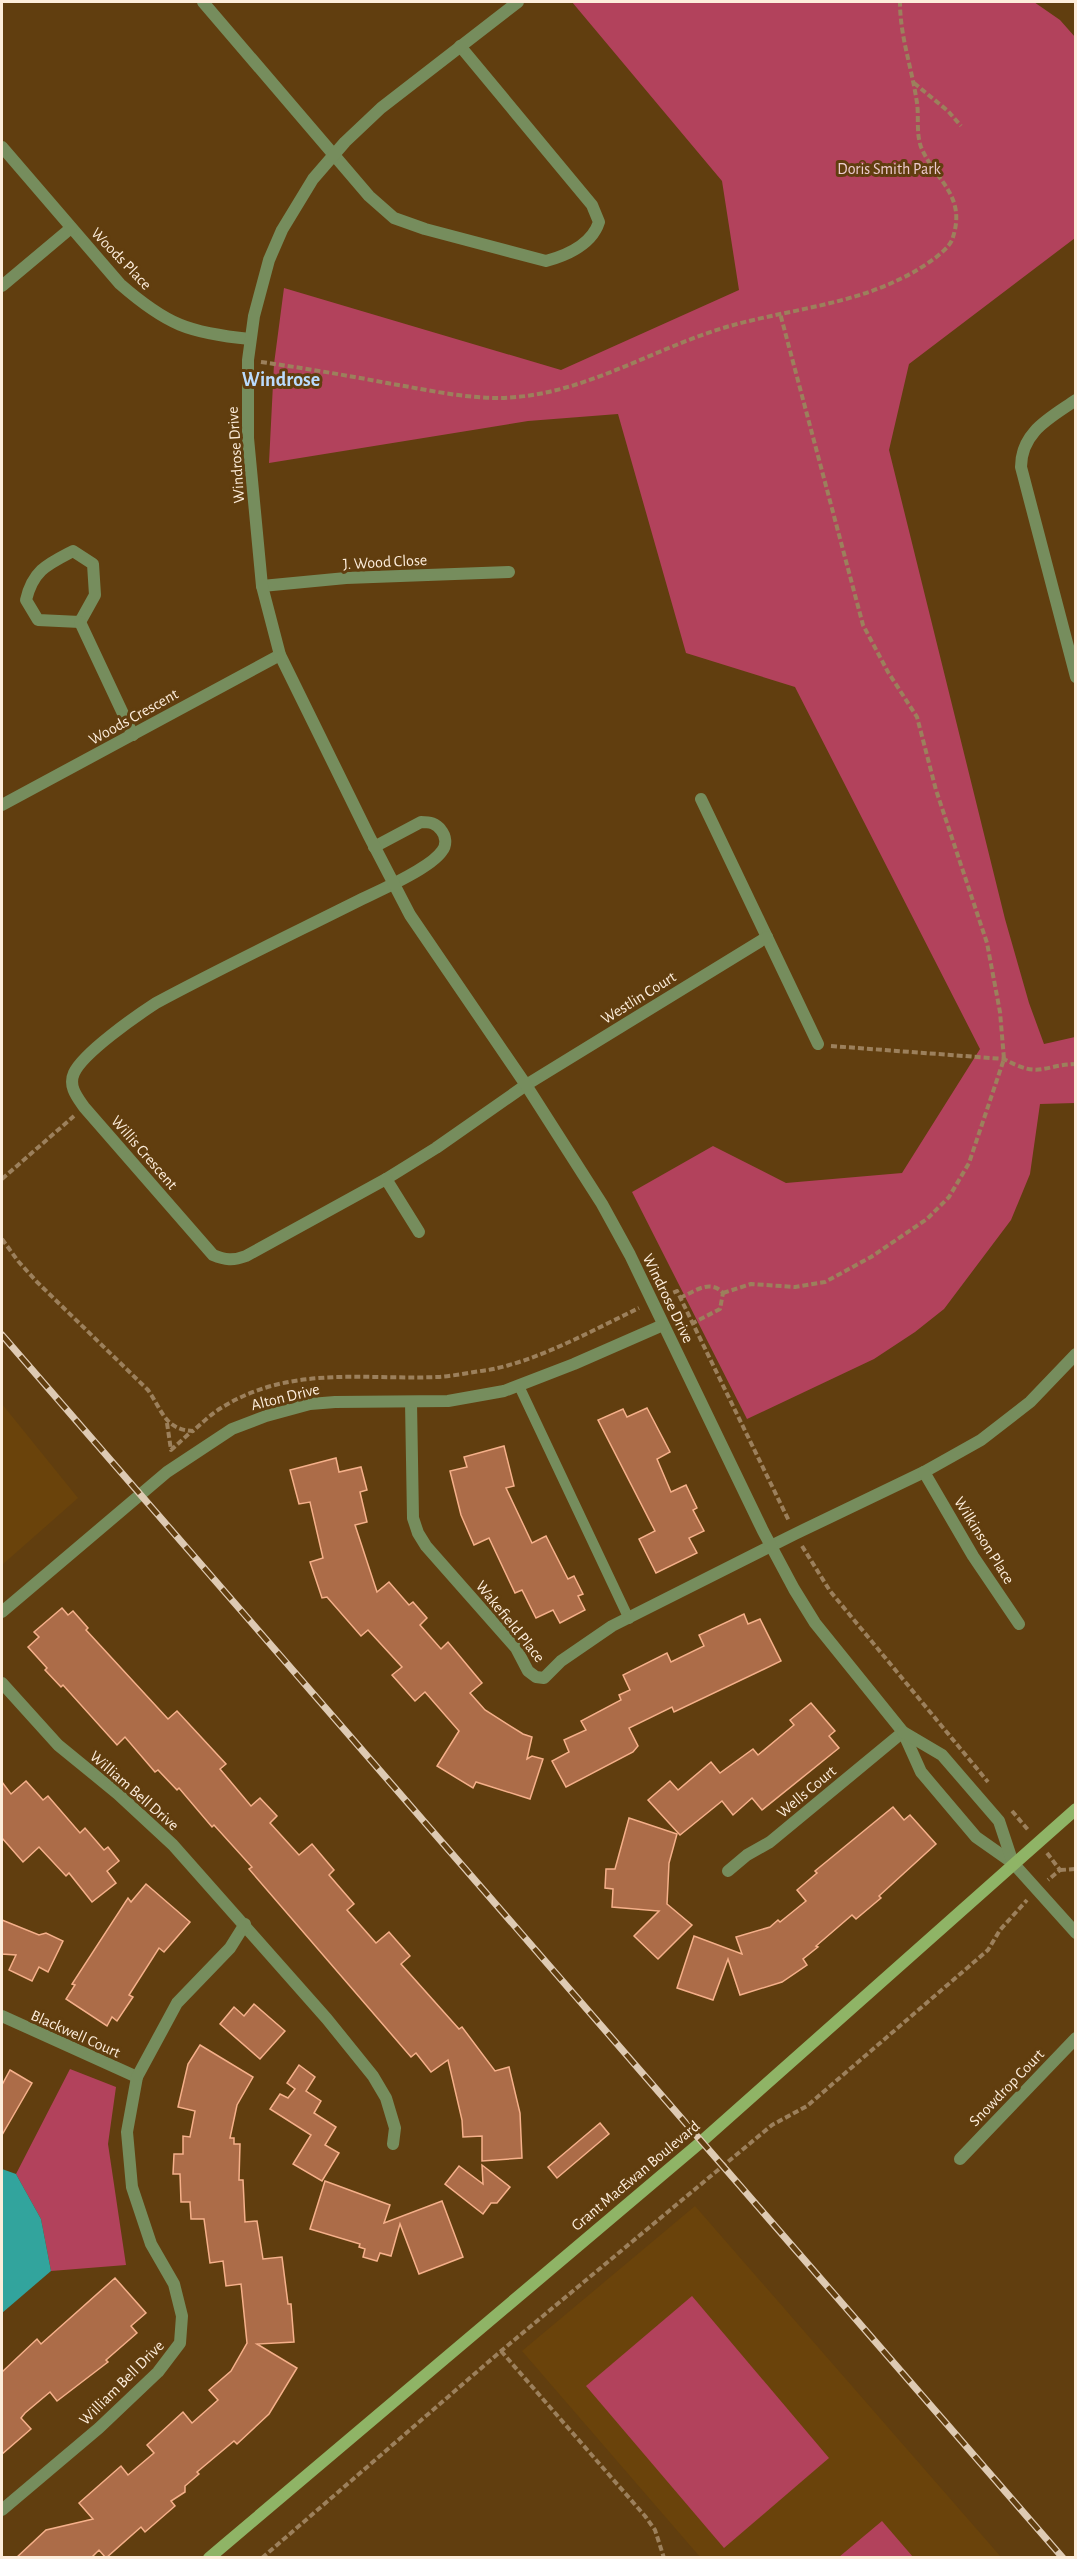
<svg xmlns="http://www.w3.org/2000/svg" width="1077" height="2559" font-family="'Alegreya Sans',sans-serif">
<rect width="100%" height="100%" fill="#613e0f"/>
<!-- built -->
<g fill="#6a430b">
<path d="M2,1404l76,94 -76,67z"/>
<path d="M695,2206l306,351h-301l-178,-206z"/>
</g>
<!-- green -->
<g fill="#b2425c">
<path d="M572,2h462l26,18 15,17v201l-166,126 -20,86 116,469 24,84 15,41 31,-7v66l-35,1 -10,70 -19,46 -67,89 -29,23 -41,27 -127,60 -115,-227 81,-46 73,37 116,-10 78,-124 -185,-362 -109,-34 -68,-239 -90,7 -259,42 5,-99 10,-76 277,82 178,-80 -17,-109z"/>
<path d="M70,2069l46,18 -8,57 18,121 -75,6 -10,-52 -25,-45z"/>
<path d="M692,2296l137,162 -105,90 -138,-162z"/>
<path d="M882,2521l31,36h-74z"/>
</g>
<!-- water -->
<path fill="#32a49d" d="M2,2169l14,5 25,45 10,52 -49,42z"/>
<!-- building -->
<g fill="#ac6c48" stroke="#f5b08a" stroke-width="1.5">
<path d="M647,1408l23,44 -13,7 14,33 15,-7 11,23 -4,2 11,21 -15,7 8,15 -41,20 -17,-34 16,-8 -57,-111 25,-11 4,8z"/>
<path d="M504,1446l10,40 -8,2 26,55 14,-7 22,43 6,-3 9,18 -5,2 7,14 -25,13 -7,-13 -17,8 -14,-28 -7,3 -26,-55 -15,7 -13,-30 -11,-44 17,-4 -3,-10z"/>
<path d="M336,1458l3,14 22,-5 6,23 -7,2 7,30 -12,3 22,67 12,-10 20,23 4,-3 14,16 -7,7 21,24 7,-7 34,41 -12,10 15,17 38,24 9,3 -5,22 5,-3 11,3 -13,40 -54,-17 -3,6 -36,-22 22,-35 -34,-39 -10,9 -23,-26 10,-8 -34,-37 -7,6 -34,-39 -5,1 -12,-36 13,-4 -13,-56 -11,2 -9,-34z"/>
<path d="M62,1608l6,7 5,-4 15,17 -2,2 82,89 9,-8 49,53 -6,5 31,37 9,-8 17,18 -7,7 29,32 13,-11 22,26 -5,5 25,29 -7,6 29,33 13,-11 21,24 -9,8 58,65 3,-2 33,44 14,-4 11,46 2,45 -40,3v-25l-19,1 -1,-17 -14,-60 -17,12 -15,-19 -5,4 -162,-188 3,-2 -38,-42 -2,2 -33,-39 -2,2 -19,-20 -3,2 -30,-35 -8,8 -54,-60 -2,2 -16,-17 2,-2 -19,-21 11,-10 -5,-5z"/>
<path d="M744,1614l4,10 12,-5 21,42 -107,51 -2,-5 -43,21 9,18 -5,6 -67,35 -14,-26 17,-9 -5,-12 22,-10 -5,-9 40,-21 -2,-5 11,-5 -7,-15 44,-22 4,9 33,-16 -5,-11z"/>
<path d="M811,1703l24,28 -6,5 10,12 -77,62 -10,-12 -19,17 -11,-14 -42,34 -32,-35 22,-19 8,9 33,-28 9,11 33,-24 5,6 36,-30 -4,-5z"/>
<path d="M26,1781l17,19 5,-4 32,37 5,-5 19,22 4,-3 11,14 -12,10 9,12 -24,19 -23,-29 -3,3 -27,-29 -16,15 -21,-24v-56l9,12z"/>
<path d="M893,1807l11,13 6,-5 26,29 -57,52 2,2 -25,21 -4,-4 -36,31 2,1 -15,12 4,6 -25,17 -42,13 -12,-36 -15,41 -36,-12 17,-52 48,18 -6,-17 34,-10 8,-7 2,2 26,-21 -9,-11 20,-17 -2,-2z"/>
<path d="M629,1818l48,16 -8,29 -2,41 25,21 -34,34 -24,-23 25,-25 -47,-4 1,-18 -8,-1 1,-19h9z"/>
<path d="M146,1884l44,38 -26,30 -5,-4 -30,47 4,2 -16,24 -5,-4 -5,9 -41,-27 9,-14 -3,-1 56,-86 3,4z"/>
<path d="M2,1920l37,15 7,-2 17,8 -15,31 -9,-5 -7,14 -23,-11 7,-15 -14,-1z"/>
<path d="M254,2004l31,27 -25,28 -40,-35 14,-17 10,9z"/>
<path d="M200,2045l53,32 -16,28 -7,33h4v6h6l-1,36h4l2,42 12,-1 6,38 19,-2 6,47h3l3,38 -37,2 40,24 -28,46 -32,30 -3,-3 -37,31 2,2 -14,12v6l-14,9 4,5 -30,26 -4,-5 -35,31 -7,-8 -8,8h-75l30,-28 47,-11 -14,-16 42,-37 7,9 26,-22 -7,-8 36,-33 9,11 26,-23 -9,-10 22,-19 16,-28 -6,-59 -15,2 -3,-25 -13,2 -6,-44h-13l-1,-17h-9l-1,-28h-7l1,-20h9v-18l7,1 5,-26 -17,-4 10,-43z"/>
<path d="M299,2065l16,12 -9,14 15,10 -7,12 22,14 -11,18 14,8 -17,28 -29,-17 18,-29 -41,-26 10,-15 8,4 7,-9 -8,-6z"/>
<path d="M10,2070l22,13 -30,52v-50z"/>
<path d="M600,2123l9,11 -52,44 -9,-11z"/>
<path d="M482,2165l28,22 -13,16h-6l-8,11 -38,-30 14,-18 24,18z"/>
<path d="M325,2181l65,24 -6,18 58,-22 21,56 -44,17 -19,-50 -9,32 -11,-3 -3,8 -14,-4 2,-8 -6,-2 1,-3 -50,-15z"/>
<path d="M115,2278l31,35 -15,13 6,7 -31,27 2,2 -51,39 -7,-9 -25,21 -4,5 10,11 -29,25v-82l35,-33 4,5z"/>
</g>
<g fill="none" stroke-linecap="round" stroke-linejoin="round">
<!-- path -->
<g stroke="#9c805c" stroke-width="4" stroke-dasharray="6 3" stroke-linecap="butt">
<path d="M914,83l34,28 13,15"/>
<path d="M261,362c42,6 84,13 126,21 36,6 74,15 112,15 80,-1 149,-47 224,-70 56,-17 122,-22 175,-48 14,-6 48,-26 54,-40 16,-45 -17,-59 -31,-93 -5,-14 -2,-30 -4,-44 -5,-35 -17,-66 -17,-101"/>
<path d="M831,1046l173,13c36,20 38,6 72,5"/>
<path d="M2,1179l72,-63"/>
<path d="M2,1239l16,22 19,21 111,108c14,20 17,40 45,41 9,-8 18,-17 28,-23 69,-43 141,-28 217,-31 16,-1 34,-5 50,-7 50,-9 105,-40 151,-62"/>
<path d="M723,1293l28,-9 44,3 30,-5 46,-25 56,-38 22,-22 20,-34 35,-104 -4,-47 -13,-69 -51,-153 -19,-73 -29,-45 -25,-47 -83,-312"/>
<path d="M665,1296l12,-5 112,230"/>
<path d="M680,1298c15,-7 30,-19 43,-5l-3,16 -27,14"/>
<path d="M167,1423l4,27 21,-19"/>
<path d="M802,1546l28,45 158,191"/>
<path d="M1012,1811l17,20"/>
<path d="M1047,1853l13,17 -12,10"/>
<path d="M1060,1870l16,-1"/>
<path d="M501,2351l144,165 10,14 9,28"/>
<path d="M262,2558l239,-207 271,-226 35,-19 181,-156 12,-20 27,-30"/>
</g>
<!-- service -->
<path stroke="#768d5d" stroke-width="10" d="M519,1386l110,233"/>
<!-- minor -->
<g stroke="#768d5d" stroke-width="12">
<path d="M203,2l166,194 25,22 31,11 121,32c22,-6 46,-17 53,-39l-7,-17 -132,-159"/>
<path d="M2,147l118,137c47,41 69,49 130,55"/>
<path d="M2,286l69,-58"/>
<path d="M1076,400c-26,18 -55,32 -55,67l55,210"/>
<path d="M73,551l20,13 2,31 -15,27 -42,-2 -12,-20c7,-30 22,-36 47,-49z"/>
<path d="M262,586l84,-8 163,-6"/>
<path d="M80,622l53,113"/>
<path d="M701,799l117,245"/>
<path d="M2,805l278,-150"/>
<path d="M374,847l47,-25c9,0 15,1 20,8 5,6 6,15 1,21 -11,17 -63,40 -82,49 -68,34 -137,67 -204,103 -20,13 -73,50 -82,70 -6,13 3,24 10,34l129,148c12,5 20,6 33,1l140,-77 50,-31 90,-63 241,-148"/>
<path d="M386,1179l33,53"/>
<path d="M411,1402l2,116 5,15 8,13 90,102 12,23 8,6 8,1 17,-17 51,-35 183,-92 129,-62 57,-32 49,-38 46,-48"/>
<path d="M924,1472l49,84 46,68"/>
<path d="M2,1683l56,62 60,49 55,51 154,174 46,57 13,22 9,30 -2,16"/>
<path d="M728,1871l19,-16 23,-13 133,-110"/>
<path d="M2,2016l135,61"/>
<path d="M960,2159l116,-121"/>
<path d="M2,2510l97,-82 59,-56 22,-29 2,-27 -8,-32 -23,-40 -19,-57 -5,-55 10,-55 40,-74 53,-55 15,-24"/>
</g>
<!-- tertiary -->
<g stroke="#768d5d" stroke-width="12">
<path d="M518,2l-137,106 -36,34 -32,37 -31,51 -13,30 -15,56 -6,44v78l14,148 18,69 89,181 41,79 116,170 76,119 28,51 133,276 31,58 21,34 88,109 18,40 55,65 37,26 63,70"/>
<path d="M2,1612l165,-140 65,-43 34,-13 44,-12 25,-2 113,-1 56,-10 70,-27 89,-39"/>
<path d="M903,1732l39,23 57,66 14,42"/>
</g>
<!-- secondary -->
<path stroke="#8fb466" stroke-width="12" d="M209,2558l492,-416 375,-333"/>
<defs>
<path id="rail" d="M2,1335l1061,1223"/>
</defs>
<!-- rail casing -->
<use href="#rail" stroke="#decab3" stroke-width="7"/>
<!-- rail -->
<use href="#rail" stroke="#613e0f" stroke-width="4.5" stroke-dasharray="14" stroke-linecap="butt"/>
</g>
<g text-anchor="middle" stroke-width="6" stroke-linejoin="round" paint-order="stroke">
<!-- park labels -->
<g font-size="16" fill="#edcbcf" stroke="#613e0f">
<text x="889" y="174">Doris Smith Park</text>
</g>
<!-- street labels -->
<g font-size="16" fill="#fdeddb" stroke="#613e0f">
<text transform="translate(122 258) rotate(46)" y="6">Woods Place</text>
<text transform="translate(235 455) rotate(-94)" y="6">Windrose Drive</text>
<text transform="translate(385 561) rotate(-3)" y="6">J. Wood Close</text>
<text transform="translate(133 716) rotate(-29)" y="6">Woods Crescent</text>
<text transform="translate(638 997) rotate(-32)" y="6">Westlin Court</text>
<text transform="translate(145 1152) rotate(49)" y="6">Willis Crescent</text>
<text transform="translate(669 1298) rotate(64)" y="6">Windrose Drive</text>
<text transform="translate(285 1396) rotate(-14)" y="6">Alton Drive</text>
<text transform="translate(985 1540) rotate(58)" y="6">Wilkinson Place</text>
<text transform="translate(511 1621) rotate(51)" y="6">Wakefield Place</text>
<text transform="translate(135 1790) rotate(41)" y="6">William Bell Drive</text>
<text transform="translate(806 1791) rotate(-40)" y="6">Wells Court</text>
<text transform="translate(76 2033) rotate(24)" y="6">Blackwell Court</text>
<text transform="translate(1006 2087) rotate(-46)" y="6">Snowdrop Court</text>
<text transform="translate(635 2175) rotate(-40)" y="6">Grant MacEwan Boulevard</text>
<text transform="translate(121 2382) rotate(-45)" y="6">William Bell Drive</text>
</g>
<!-- quarter labels -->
<g font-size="20" font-weight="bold" fill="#badbfe" stroke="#613e0f">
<text x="281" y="386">Windrose</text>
</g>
</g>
<!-- border -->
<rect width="1077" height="2559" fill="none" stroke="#fdeddb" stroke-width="6"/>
</svg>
